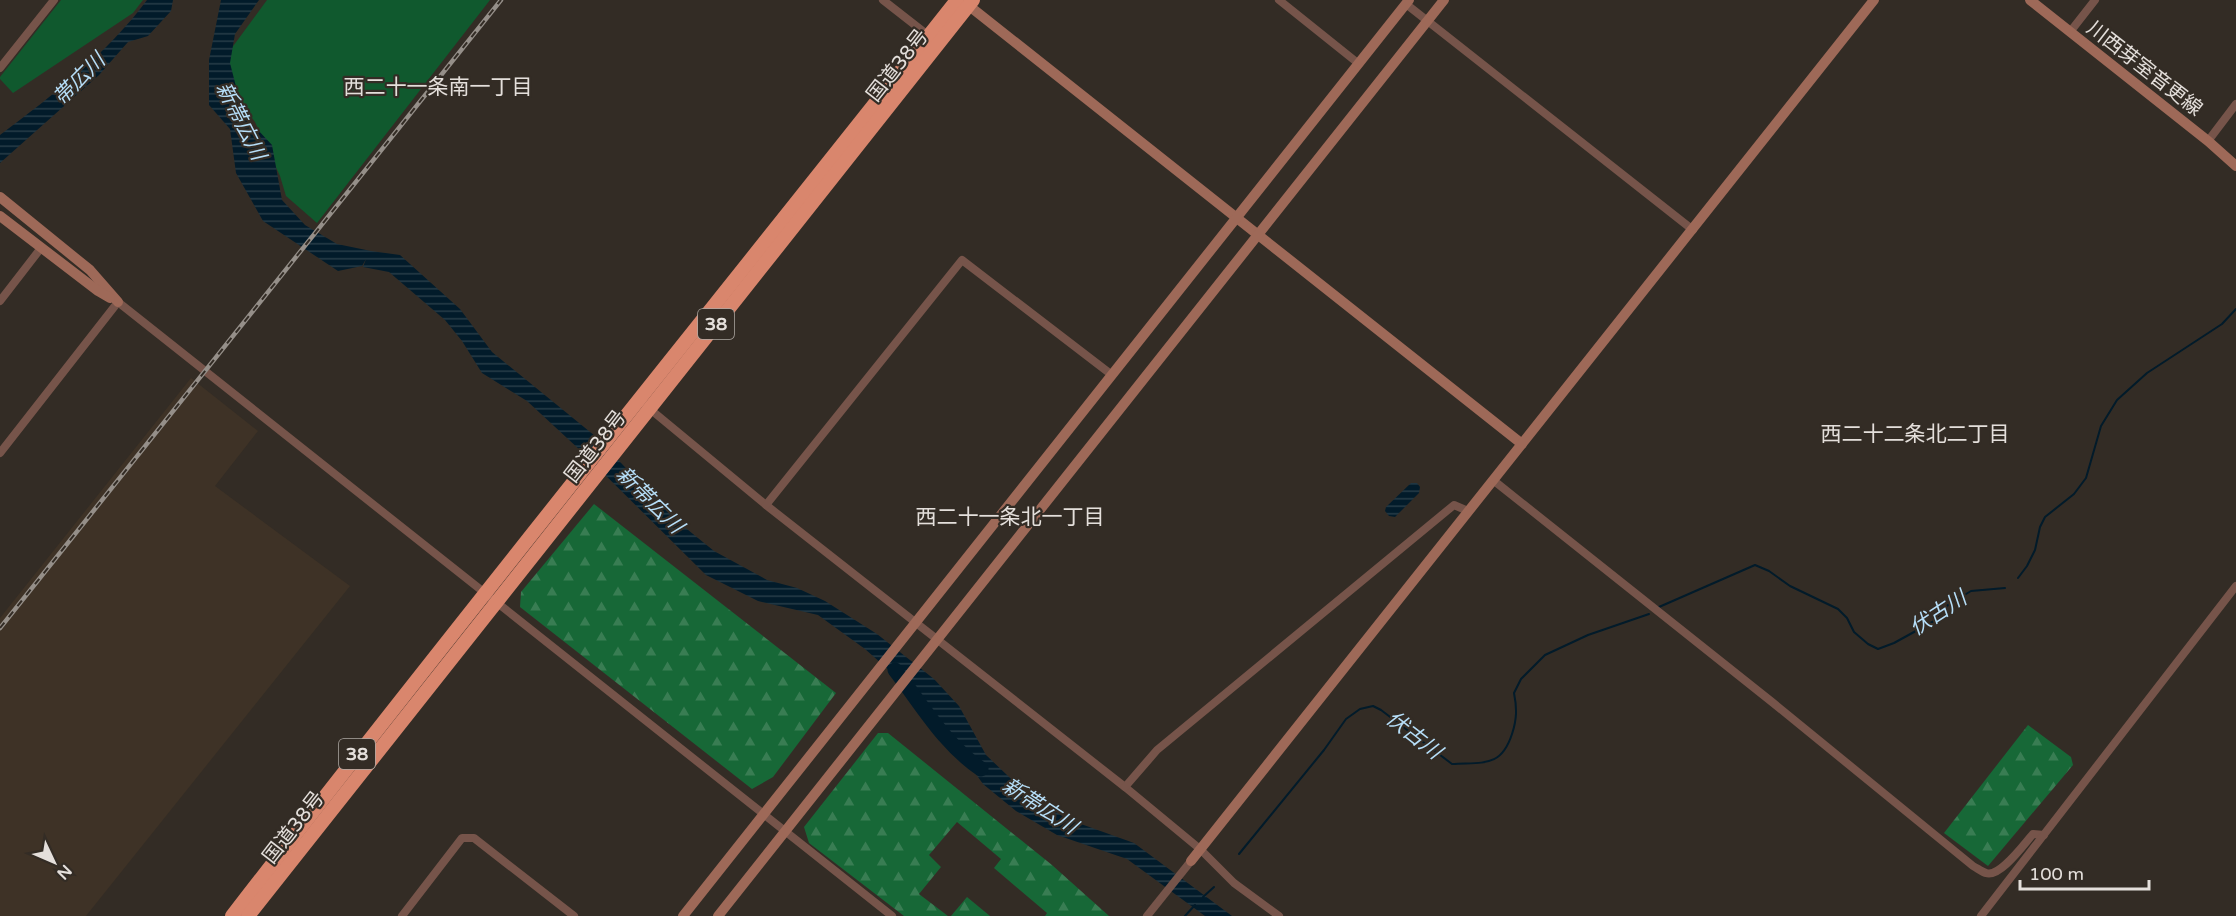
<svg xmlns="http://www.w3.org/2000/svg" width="2236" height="916" font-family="'Varela Round','Noto Sans JP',sans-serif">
<defs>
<pattern id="forest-firs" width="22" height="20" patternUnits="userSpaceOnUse" patternTransform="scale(1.5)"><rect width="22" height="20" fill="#176837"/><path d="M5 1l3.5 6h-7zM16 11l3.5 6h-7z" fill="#397d53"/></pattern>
<pattern id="water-rules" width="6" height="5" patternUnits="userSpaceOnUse" patternTransform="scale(1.5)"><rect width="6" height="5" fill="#021b2a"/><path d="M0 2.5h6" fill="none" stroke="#273c48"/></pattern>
</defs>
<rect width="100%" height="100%" fill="#332c25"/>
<!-- built -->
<path fill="#3e3226" d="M191,378l67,53 -43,55 135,100 -264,330h-86v-298z"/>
<!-- green -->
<g fill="#10592e">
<path d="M61,0h82l-10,13 -120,80 -13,-14v-2z"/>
<path d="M267,0h223l-173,223 -31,-27 -6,-20 -25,-54 -14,-19 -15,-26 5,-28z"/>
</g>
<!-- forest -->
<g fill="url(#forest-firs)">
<path d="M594,504l242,189 -63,84 -21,12 -232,-182 1,-15z"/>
<path d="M2028,725l43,32 2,8 -85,101 -44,-33z"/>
<path d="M878,733h10l164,132 57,51h-64l2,-3 -53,-45 7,-9 -44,-37 -28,33 12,12 -22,27 29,22h-44l-95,-73 -5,-16z"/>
<path d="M967,897l23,19h-39z"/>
</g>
<!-- water -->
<g fill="url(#water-rules)">
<path d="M147,0h26l-2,11 -23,25 -20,6 -29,33 -99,88v-28c53,-40 107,-81 147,-135z"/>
<path d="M221,0h38l-24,34 -5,29 13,51 29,31 10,55 23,25 32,19 34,7 29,4 60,54 32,43 103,84 82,85 37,30 53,29 30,8 28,13 52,33 57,45 25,27 27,49 41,39 40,25 67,24 98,73h-27l-78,-57 -70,-24 -41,-24 -33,-27 -59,-83 -59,-52 -47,-34 -60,-14 -52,-26 -125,-124 -54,-50 -45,-28 -20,-32 -17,-21 -56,-48 -26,-5 3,-8 -4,7 -24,5 -75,-50 -27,-48 -6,-44 -21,-24v-45z"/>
<path d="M1411,483h6l3,4 -1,6 -24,24 -6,-1 -4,-5 1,-4z"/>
</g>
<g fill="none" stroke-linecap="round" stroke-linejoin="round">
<!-- stream -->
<g stroke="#021b2a" stroke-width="2">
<path d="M2018,578l9,-12 8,-16 5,-23 5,-10 29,-23 12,-16 15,-52 16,-26 30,-27 75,-49 14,-15"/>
<path d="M1659,607l96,-42 14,6 21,15 48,23 9,9 7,14 14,12 10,5 16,-6 40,-22 14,-16 23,-14 34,-3"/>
<path d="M1239,854l85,-104 22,-31 14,-10 13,-3 8,4 71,54c31,-2 49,4 60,-30 5,-15 5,-26 2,-41l7,-14 24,-24 43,-20 61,-21"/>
<path d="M1203,897l11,-10"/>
<path d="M1185,916l10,-11"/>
</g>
<!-- river -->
<path stroke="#021b2a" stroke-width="15" d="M895,670c27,35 49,74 86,99"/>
<!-- street -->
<g stroke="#76544a" stroke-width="8">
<path d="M883,0l46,36"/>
<path d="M1279,0l80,64"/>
<path d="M1406,4l287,226"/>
<path d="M2070,32l25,-32"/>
<path d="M0,68l54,-68"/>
<path d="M2208,141l28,-37"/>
<path d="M0,301l41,-53"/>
<path d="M639,400l127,105 359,282 75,62 34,34 45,33"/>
<path d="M0,453l118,-151 774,614"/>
<path d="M1493,480l279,222 201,164c4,2 9,6 13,7 14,5 38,-29 47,-39l11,1"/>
<path d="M766,505l196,-245 150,115"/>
<path d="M1125,787l32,-37 297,-245 14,6"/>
<path d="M402,916l60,-78h12l100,78"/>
<path d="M1147,916l44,-55"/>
<path d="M1981,916l255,-330"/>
</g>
<!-- secondary -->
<g stroke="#9e6958" stroke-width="10">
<path d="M2030,0l178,141 28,25"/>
<path d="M963,1l559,443"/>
<path d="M0,197l90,73 28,32"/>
<path d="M0,216l98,75 12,7"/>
<path d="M1191,861l683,-861"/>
<path d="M683,916l726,-916"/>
<path d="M718,916l726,-916"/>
</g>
<!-- highway -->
<g stroke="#d9866d" stroke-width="14">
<path d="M232,916c238,-308 483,-610 725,-916"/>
<path d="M248,916l725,-916"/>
</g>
<defs>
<path id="rail" d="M0,628l501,-628"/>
</defs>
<!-- rail casing -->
<use href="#rail" stroke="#958f89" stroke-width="4.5"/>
<!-- rail -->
<use href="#rail" stroke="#332c25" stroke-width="2" stroke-dasharray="7" stroke-linecap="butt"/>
</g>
<g text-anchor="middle" stroke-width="4.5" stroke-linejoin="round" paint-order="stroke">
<!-- shield labels -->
<g fill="#332c25" stroke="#afa9a4" stroke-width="1.5">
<rect x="698" y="309" width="36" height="30" rx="4.5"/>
<rect x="339" y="739" width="36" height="30" rx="4.5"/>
</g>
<g font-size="18" font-weight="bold" fill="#e4dfdb">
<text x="716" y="330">38</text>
<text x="357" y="760">38</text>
</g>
<!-- street labels -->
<g font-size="20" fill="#e4dfdb" stroke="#332c25">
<text transform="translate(897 65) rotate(-52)" y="7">国道38号</text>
<text transform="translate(2145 68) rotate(38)" y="7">川西芽室音更線</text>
<text transform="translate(595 446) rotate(-52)" y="7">国道38号</text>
<text transform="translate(293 827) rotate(-52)" y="7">国道38号</text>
</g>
<!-- water labels -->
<g font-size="21" font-style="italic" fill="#b6def8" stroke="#332c25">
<text transform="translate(79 79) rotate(-45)" y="7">帯広川</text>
<text transform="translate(241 121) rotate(63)" y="7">新帯広川</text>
<text transform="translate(650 500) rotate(45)" y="7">新帯広川</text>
<text transform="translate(1938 613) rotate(-33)" y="7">伏古川</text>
<text transform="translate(1414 735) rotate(38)" y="7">伏古川</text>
<text transform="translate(1040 806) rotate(33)" y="7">新帯広川</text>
</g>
<!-- neighbourhood labels -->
<g font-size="21" fill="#e4dfdb" stroke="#332c25">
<text x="438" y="94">西二十一条南一丁目</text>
<text x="1915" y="441">西二十二条北二丁目</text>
<text x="1010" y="524">西二十一条北一丁目</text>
</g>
</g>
<!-- north arrow -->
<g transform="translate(54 862) rotate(134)" stroke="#332c25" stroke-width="4.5" paint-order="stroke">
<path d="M0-4.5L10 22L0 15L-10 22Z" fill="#e4dfdb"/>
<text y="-9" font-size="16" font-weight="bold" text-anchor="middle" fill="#e4dfdb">N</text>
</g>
<!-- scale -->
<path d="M2020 880v9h129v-9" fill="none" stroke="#e4dfdb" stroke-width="3"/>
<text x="2029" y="880" font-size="18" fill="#e4dfdb" stroke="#332c25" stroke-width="4.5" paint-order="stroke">100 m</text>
</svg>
